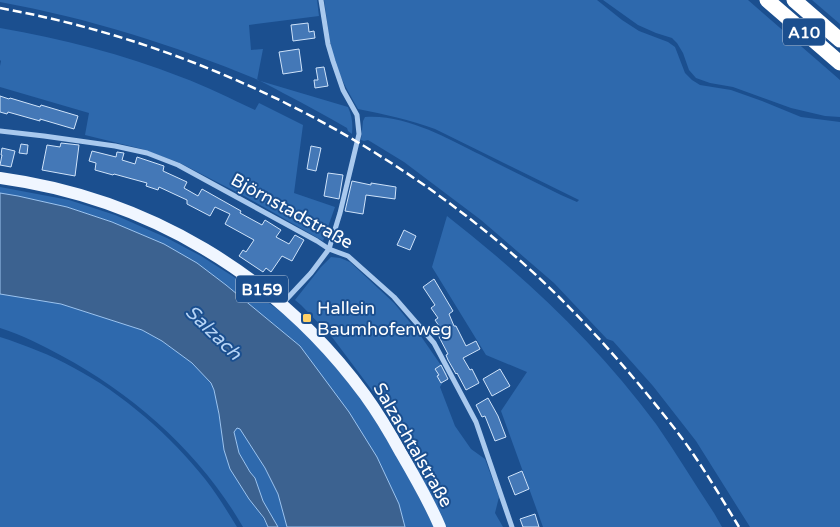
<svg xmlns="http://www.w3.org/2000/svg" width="840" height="527" font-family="'Varela Round',sans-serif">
<rect width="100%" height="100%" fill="#1b4f8f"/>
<!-- green -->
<g fill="#2e69ad">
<path d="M0,0h317l2,16 -70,9 2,25 12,-1 -6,31 91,27c4,9 5,16 4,27l-4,-3 -1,-3c-21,-12 -42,-24 -64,-35 -9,-5 -18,-10 -27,-14 -82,-34 -168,-61 -256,-77z"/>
<path d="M324,0h273l25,20 17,11 29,11 7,5 10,26 7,7 8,5 31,5 31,11 39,16 39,5v405h-90l-54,-86 -43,-55 -40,-45 -6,-2 -53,-56 -73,-63 -77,-58 -36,-22 -4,1 -3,-1 2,-19 2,-4c41,-3 81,21 116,38 27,14 54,27 80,40l16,7 2,-2 -144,-71c-25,-9 -51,-15 -77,-20 -9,-16 -19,-33 -24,-50 -5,-19 -7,-40 -10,-59z"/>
<path d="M603,0h145l92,80v37l-15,-1 -34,-8 -58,-21 -23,-4 -14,-5 -7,-8 -6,-17 -6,-10 -5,-5 -16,-5 -18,-8z"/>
<path d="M812,0h28v24z"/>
<path d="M0,28c62,11 123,26 181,49 25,9 50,22 74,33l4,-7 44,22 -9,68 41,14 -12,34 -77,-44 -66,-34 -38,-14 -57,-14 4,-22 -89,-26v-21l1,-5 -1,-1z"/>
<path d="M0,187l69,13 46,15 52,23 34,18 33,21 55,41 31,30 43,53 39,63 32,63h-29l-6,-23 -99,-158 -74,-61 -29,-22 -33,-19 -52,-22 -45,-15 -49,-11 -18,-3z"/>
<path d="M447,216c77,60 151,129 209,208 20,29 39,60 58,89l8,14h-179l-42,-116 26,-39 -41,-17 -54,-88z"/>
<path d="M331,257l9,1 10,4 44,41 24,29 29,42 -7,13 15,39 16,23 14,10 14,38 -4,16 8,14h-57l-57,-114 -57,-76 -31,-32 -6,-5 26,-33z"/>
<path d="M0,294l61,10 81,26 20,11 30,22 20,20 5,20 7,47 25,49 8,9 11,19h-25c-42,-73 -107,-131 -181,-171 -20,-11 -40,-21 -62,-28z"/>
<path d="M0,337c25,8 51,18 74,31 48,25 97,68 131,111 12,15 22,32 32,48h-237z"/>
<path d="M237,428h3l25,40 13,26 9,33h-9l-15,-26 -8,-23 -5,-6 -11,-19 -5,-21z"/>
</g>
<!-- water -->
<path fill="#3c6290" stroke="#9cc4f0" d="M0,193l18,3 49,11 45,15 52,22 33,19 29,22 74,61 49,66 28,45 22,47 6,23h-118l-9,-33 -13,-26 -25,-39 -3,-1 -3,4 5,21 11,19 5,6 8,23 15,26h-10l-4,-9 -15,-19 -19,-30 -6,-19 -5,-36 -5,-24 -3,-7 -19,-20 -30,-22 -20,-11 -81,-26 -61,-10z"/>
<!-- building -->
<g fill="#4478b7" stroke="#cfe3fa">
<path d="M308,23l1,9 5,-1 1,7 -22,3 -2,-16z"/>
<path d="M299,49l3,22 -19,3 -4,-22z"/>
<path d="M324,67l4,19 -13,2 -1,-8h4l-2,-12z"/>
<path d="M0,96l9,3 1,-1 30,9 1,-2 37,11 -4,13 -34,-10v2l-32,-9 -1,2 -7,-2z"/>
<path d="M61,143l18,2 -4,31 -33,-6 5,-25 13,2z"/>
<path d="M21,144l7,1 -1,9 -8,-1z"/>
<path d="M311,146l10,2 -5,23 -9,-2z"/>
<path d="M2,148l13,3 -4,16 -11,-2 2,-10h-1z"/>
<path d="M92,151l24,6 1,-5 7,1 -2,7 13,4 2,-7 27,9 -1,5 24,11 -3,6 14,8 4,-7 39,22 -1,2 22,12 3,-5 16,10 -5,7 13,7 6,-9 9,5 -12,21 -10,-5 -11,16 -5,-4 -3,4 -24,-16 4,-6 3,2 8,-12 -29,-16 5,-10 -15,-7 -5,9 -23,-12v-4l-28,-13 -1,3 -12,-4 1,-3 -33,-9 -1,1 -18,-5 1,-7 -7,-2z"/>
<path d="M328,173l15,2 -4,24 -15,-3z"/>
<path d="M352,181l19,4v-2l25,4 -1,12 -29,-4 -3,19 -18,-3z"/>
<path d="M404,230l12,6 -6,14 -13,-5z"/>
<path d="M434,279l19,32 -4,3 5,12h2l10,20 10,-5 4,8 -17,9 7,12 2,-1 7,14 -13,7 -9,-17 -1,1 -8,-14 -2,-5 2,-1 -10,-19 5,-3 -8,-12 3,-2 -7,-10 4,-3 -12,-18z"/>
<path d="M441,365l7,14 -7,4 -4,-7 2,-1 -4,-6z"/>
<path d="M500,369l10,17 -18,10 -9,-17z"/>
<path d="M488,398l10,18 8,21 -11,4 -10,-25 -3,1 -6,-12z"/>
<path d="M522,471l7,18 -14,6 -7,-18z"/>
<path d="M535,514l4,13h-16l-3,-8z"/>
</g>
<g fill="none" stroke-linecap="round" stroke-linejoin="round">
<!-- street -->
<g stroke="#a9c9ee" stroke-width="5">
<path d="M0,131l44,5 71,10 32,7 31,12 139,76 12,8 19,7 46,41 40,46 42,79 36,105"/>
<path d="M282,304l29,-31 18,-24 11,-36 19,-79 -2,-19 -14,-25 -10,-29 -5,-17 -7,-44"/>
</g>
<!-- primary -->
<path stroke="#f0f6ff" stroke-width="12" d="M0,178c147,20 277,97 365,217 13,18 25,38 36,58 14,24 28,48 39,74"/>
<!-- highway -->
<g stroke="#fff" stroke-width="15">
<path d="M767,0l73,63"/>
<path d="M794,0l46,40"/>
</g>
<!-- rail -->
<path stroke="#fff" stroke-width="2.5" stroke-dasharray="9 4" stroke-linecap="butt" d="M0,8c209,38 410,141 561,291 41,41 79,85 114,130 24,31 44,65 64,98"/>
</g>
<!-- markers -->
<rect fill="#ffd166" stroke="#1b4f8f" stroke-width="2" x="302" y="313" width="10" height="10" rx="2.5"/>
<g text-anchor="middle" stroke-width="4" stroke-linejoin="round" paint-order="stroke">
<!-- shield labels -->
<g fill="#1b4f8f" stroke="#bbcadd" stroke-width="1">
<rect x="783" y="18.5" width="42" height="27" rx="4"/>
<rect x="236" y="275.5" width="52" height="27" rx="4"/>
</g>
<g font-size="16" font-weight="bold" fill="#fff">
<text x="804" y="38">A10</text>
<text x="262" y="295">B159</text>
</g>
<!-- street labels -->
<g font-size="18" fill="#fff" stroke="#1b4f8f">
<text transform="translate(292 211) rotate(29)" y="6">Björnstadstraße</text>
<text transform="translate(413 445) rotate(60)" y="6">Salzachtalstraße</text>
</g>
<!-- poi labels -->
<g font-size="18" fill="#fff" stroke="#1b4f8f" text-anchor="start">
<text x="317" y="314">Hallein<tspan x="317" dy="21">Baumhofenweg</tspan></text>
</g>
<!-- water labels -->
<g font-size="19" font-style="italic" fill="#b5d3f5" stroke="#1b4f8f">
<text transform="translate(214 332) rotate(44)" y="7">Salzach</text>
</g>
</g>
</svg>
